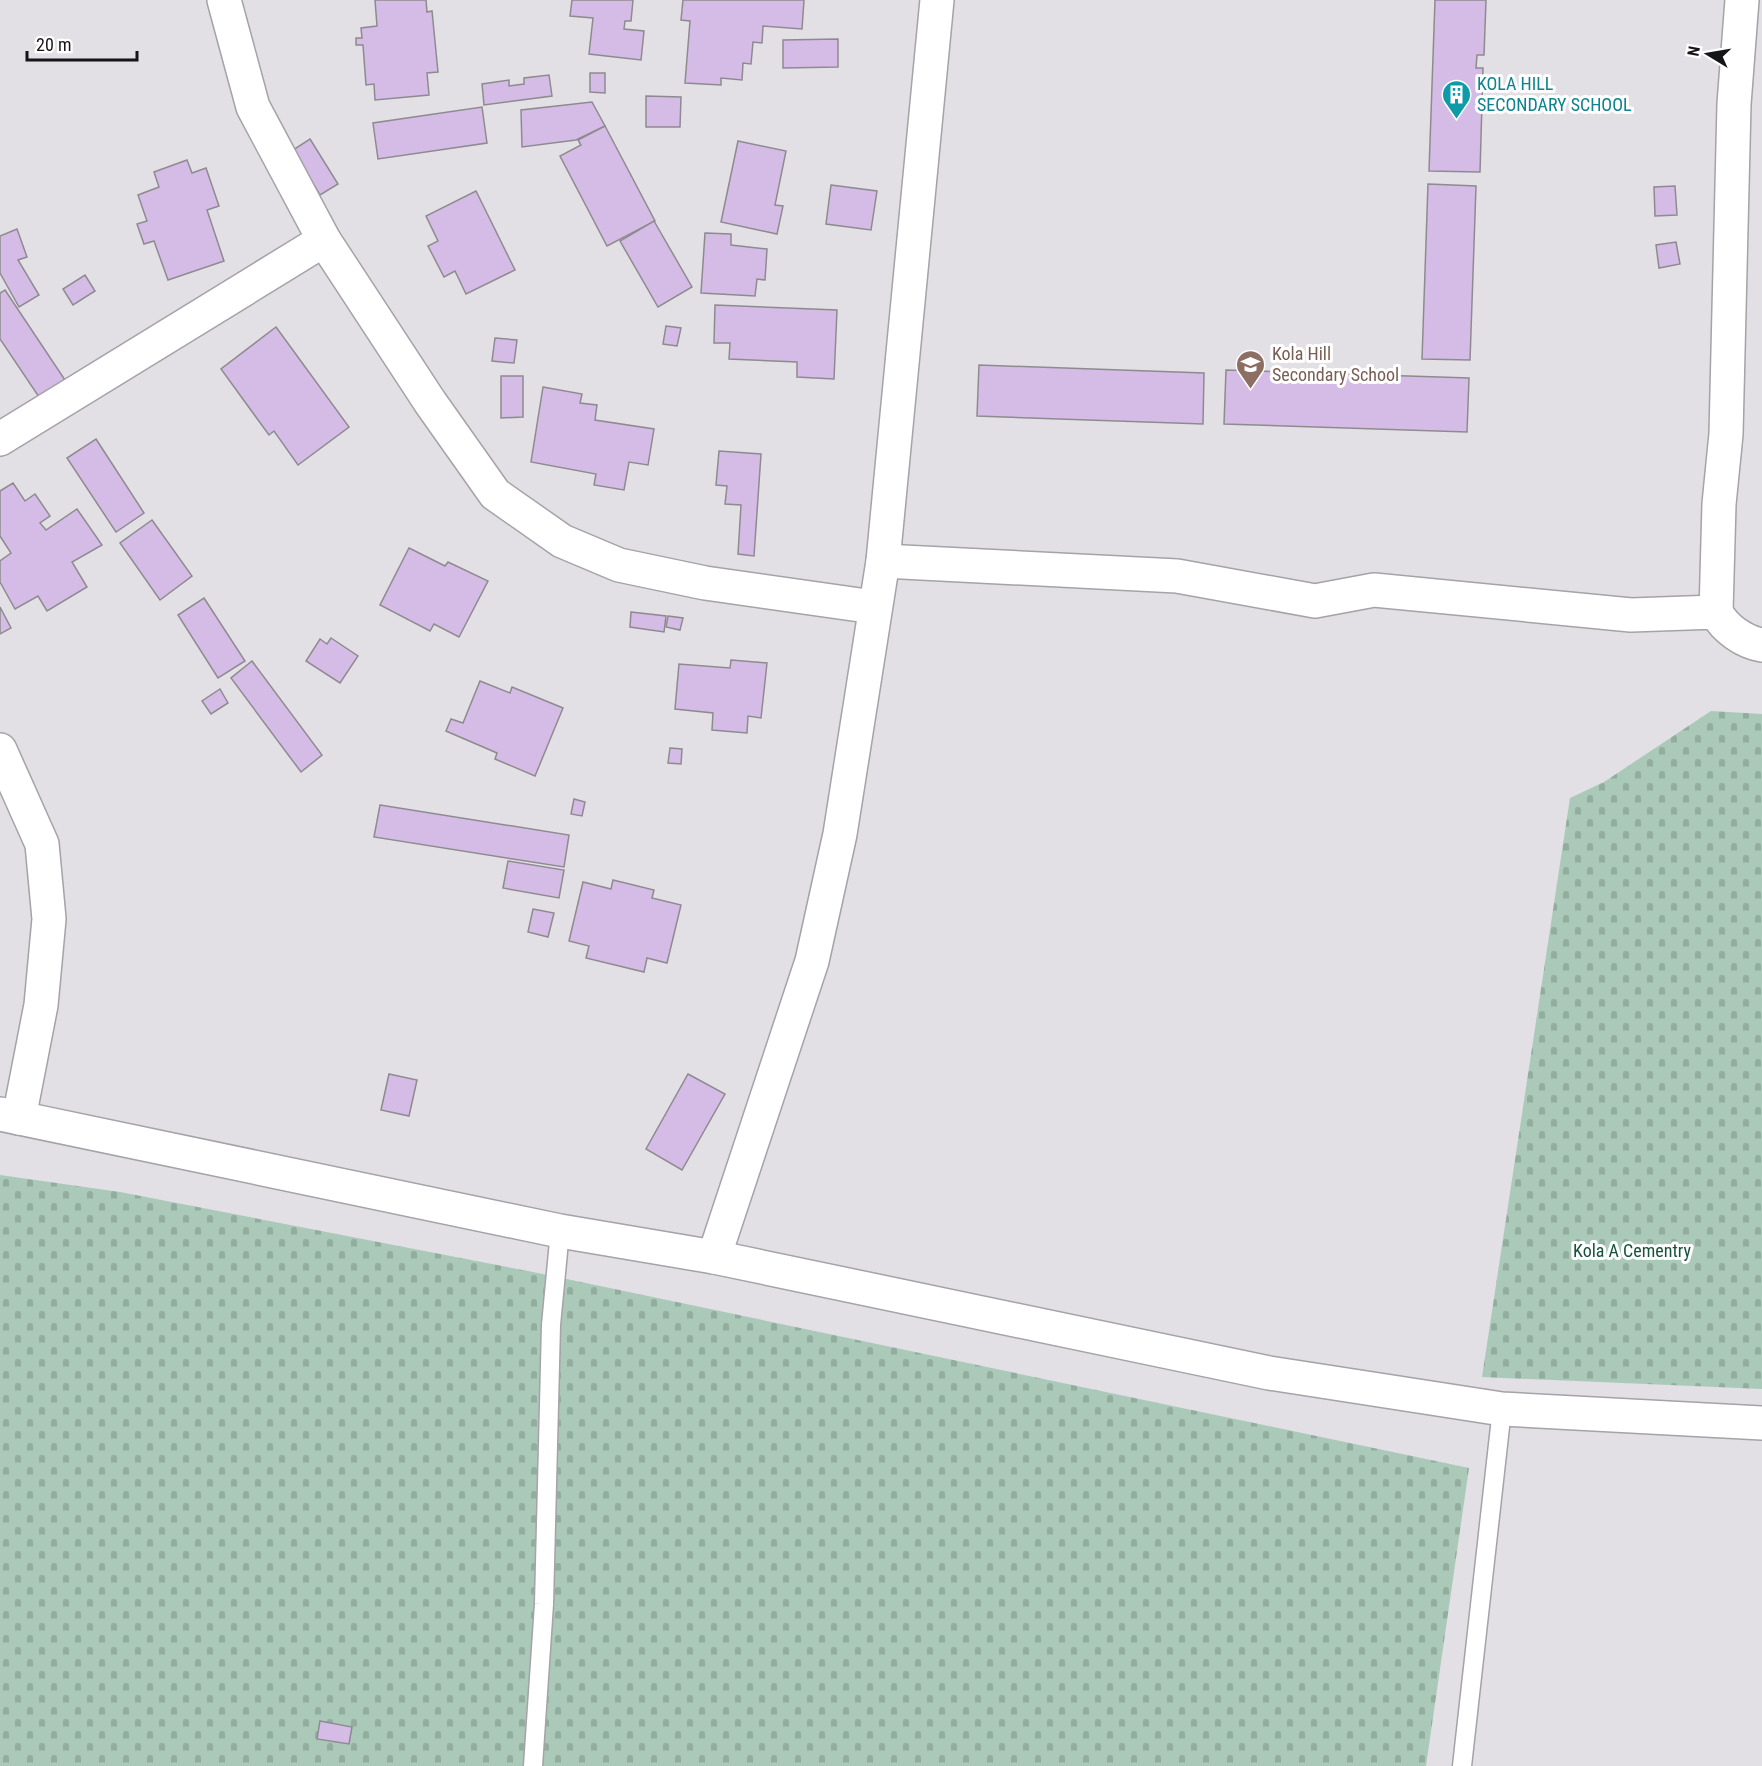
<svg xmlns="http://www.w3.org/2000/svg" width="1762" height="1766" font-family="'Roboto Condensed',sans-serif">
<defs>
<pattern id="cemetery-stones" width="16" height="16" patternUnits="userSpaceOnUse" patternTransform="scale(1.5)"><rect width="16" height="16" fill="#abc9b9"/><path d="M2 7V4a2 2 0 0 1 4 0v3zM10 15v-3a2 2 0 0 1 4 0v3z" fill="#92ac9e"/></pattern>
</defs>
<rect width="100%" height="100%" fill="#e2dfe5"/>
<!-- cemetery -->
<g fill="url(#cemetery-stones)">
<path d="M1711,711l51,3v675l-280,-12 88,-579 34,-16z"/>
<path d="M0,1175l120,17 413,80 936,196 -43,298h-1426z"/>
</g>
<!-- building -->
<g fill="#d4bce6" stroke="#8e8b90" stroke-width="1.5">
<path d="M375,0h51l1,12 5,-1 6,61 -11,1 2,22 -54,5 -1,-16 -8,1 -3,-40h-7v-7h6l-1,-10 16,-2z"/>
<path d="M572,0h61l-2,21h-6l-1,8 20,2 -3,29 -52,-6 4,-36 -23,-2z"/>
<path d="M683,0h121l-2,29 -39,-3 -1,17 -9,-1 -2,22 -8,-1 -1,17 -21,-2v7l-36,-2 5,-62 -9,-1z"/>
<path d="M1435,0h51l-2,55h-7l-1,13h7l-3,104 -51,-1z"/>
<path d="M838,39v28l-55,1v-28z"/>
<path d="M590,73h15v20l-15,-1z"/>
<path d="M549,75l3,21 -68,9 -2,-21 27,-4v6l15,-2v-6z"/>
<path d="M646,96l35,1 -1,30h-34z"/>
<path d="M592,102l13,24 -29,14 -54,7 -1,-37z"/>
<path d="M482,107l5,36 -109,16 -5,-36z"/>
<path d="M605,126l50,95 -48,25 -47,-90 21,-11 -3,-5z"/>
<path d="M310,139l28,45 -18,11 -27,-45z"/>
<path d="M738,141l48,10 -11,54 8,1 -6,28 -56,-12z"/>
<path d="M187,160l5,13 14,-5 13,38 -12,4 17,51 -56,19 -14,-39 -10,3 -7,-20 10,-3 -9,-26 21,-8 -5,-15z"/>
<path d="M1428,184l48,2 -6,174 -48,-1z"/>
<path d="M831,185l46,6 -6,39 -45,-6z"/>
<path d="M1675,186l2,29 -22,1 -1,-29z"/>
<path d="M476,191l39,79 -49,24 -11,-23 -11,6 -16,-31 10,-5 -12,-25z"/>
<path d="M654,221l38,66 -34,20 -38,-66z"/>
<path d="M17,229l10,28 -9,3 21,35 -20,12 -19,-34v-37z"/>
<path d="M705,233l26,1v11l36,4 -2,31 -8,-1 -2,17 -54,-3z"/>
<path d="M1676,242l4,22 -21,4 -3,-23z"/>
<path d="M85,275l10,16 -22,14 -10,-16z"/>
<path d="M5,290l62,93 -26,17 -41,-61v-46z"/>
<path d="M715,305l122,5 -3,69 -37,-2v-15l-68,-3 1,-16h-16z"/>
<path d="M666,326l15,2 -4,18 -14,-2z"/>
<path d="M276,327l73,100 -51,38 -24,-34 -5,4 -48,-66z"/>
<path d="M495,338l22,2 -3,23 -22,-2z"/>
<path d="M979,365l225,8 -1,51 -226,-8z"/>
<path d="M1226,370l243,8 -2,54 -243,-8z"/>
<path d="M501,376h22v41l-22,1z"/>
<path d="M543,387l39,7 -2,9 17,2 -2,15 59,9 -6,36 -19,-3 -5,28 -30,-5 2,-11 -65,-12z"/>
<path d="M96,439l48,74 -28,19 -49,-74z"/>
<path d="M719,451l42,3 -7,102 -16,-2 3,-49 -16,-1 2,-18 -11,-1z"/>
<path d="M13,483l12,18 10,-7 15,22 -10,7 6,7 31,-21 25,36 -30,17 15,25 -40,24 -9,-15 -23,13 -15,-27v-21l11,-8 -11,-17v-45z"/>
<path d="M152,520l40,56 -32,24 -40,-57z"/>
<path d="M409,548l36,18 3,-4 40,19 -29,56 -25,-13 -4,7 -50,-26z"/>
<path d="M204,598l41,63 -27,17 -40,-63z"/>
<path d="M0,607l11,21 -11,6z"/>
<path d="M631,612l35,4 -2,16 -34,-5z"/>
<path d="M668,616l15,2 -3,12 -14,-3z"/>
<path d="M331,638l27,18 -18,27 -34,-22 14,-22 7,5z"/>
<path d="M731,660l36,3 -6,55 -13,-2 -1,17 -35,-3 1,-17 -38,-4 4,-45 51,4z"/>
<path d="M252,661l70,94 -21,17 -70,-94z"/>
<path d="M480,681l30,12 2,-6 51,21 -28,68 -40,-17 2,-6 -51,-22 5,-12 12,4z"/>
<path d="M220,689l8,14 -17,11 -9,-13z"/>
<path d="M670,748l12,1 -1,15 -13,-1z"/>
<path d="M574,799l11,3 -3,14 -11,-2z"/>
<path d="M380,805l189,30 -5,32 -190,-30z"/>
<path d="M508,861l56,9 -5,28 -56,-10z"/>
<path d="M613,880l41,10 -2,8 29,7 -14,58 -20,-5 -3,14 -58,-14 3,-12 -20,-5 14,-59 28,7z"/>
<path d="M533,909l21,4 -6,24 -20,-5z"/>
<path d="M389,1074l28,6 -8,36 -28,-6z"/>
<path d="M688,1074l37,20 -43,76 -36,-21z"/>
<path d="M320,1721l32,6 -3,17 -32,-5z"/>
</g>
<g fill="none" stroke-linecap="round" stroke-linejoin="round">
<defs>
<g id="lane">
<path d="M533,1766l11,-162 7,-279 9,-94"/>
<path d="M1462,1766l40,-357"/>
</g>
<g id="street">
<path d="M224,0l29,107 71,133 106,162 65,92 67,47 57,24 86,18 169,24"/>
<path d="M0,439l324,-199"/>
<path d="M883,561l294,15 138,25 59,-11 257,25 85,-3c9,17 28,30 46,33"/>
<path d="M1716,612l3,-108 7,-70 8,-330 8,-104"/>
<path d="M0,750l42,94 7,75 -8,86 -22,113"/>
<path d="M714,1257l98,-296 28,-127 43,-273 54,-561"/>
</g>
<path id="secondary" d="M0,1114l560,117 154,26 555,116 233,36 260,14"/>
</defs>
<!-- lane casing -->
<use href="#lane" stroke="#a5a2a8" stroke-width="21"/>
<!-- street casing -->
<use href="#street" stroke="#a5a2a8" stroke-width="36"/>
<!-- secondary casing -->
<use href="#secondary" stroke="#a5a2a8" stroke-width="36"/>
<!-- lane -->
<use href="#lane" stroke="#fff" stroke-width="18"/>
<!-- street -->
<use href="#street" stroke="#fff" stroke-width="33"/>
<!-- secondary -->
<use href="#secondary" stroke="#fff" stroke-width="33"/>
</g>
<!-- icons -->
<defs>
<symbol id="building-pin" viewBox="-11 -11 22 30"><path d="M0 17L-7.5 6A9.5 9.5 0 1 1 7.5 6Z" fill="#0f9aa8" stroke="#fff"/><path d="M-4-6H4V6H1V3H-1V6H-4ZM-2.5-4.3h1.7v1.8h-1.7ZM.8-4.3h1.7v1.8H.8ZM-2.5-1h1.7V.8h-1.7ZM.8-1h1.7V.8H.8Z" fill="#fff"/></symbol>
<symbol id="school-pin" viewBox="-11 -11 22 30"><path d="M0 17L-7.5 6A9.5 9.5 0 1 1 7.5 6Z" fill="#8d6e63" stroke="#fff"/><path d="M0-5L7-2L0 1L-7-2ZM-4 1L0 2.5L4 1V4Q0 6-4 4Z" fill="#fff"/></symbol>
</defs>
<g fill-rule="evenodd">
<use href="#building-pin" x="1440" y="78" width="33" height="45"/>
<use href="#school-pin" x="1234" y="348" width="33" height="45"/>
</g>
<g text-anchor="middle" stroke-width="6" stroke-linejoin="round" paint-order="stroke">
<!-- culture labels -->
<g font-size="18" fill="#0d838f" stroke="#fff" text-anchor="start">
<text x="1477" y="90">KOLA HILL<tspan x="1477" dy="21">SECONDARY SCHOOL</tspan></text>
</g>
<!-- education labels -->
<g font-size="18" fill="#785e54" stroke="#fff" text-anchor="start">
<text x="1272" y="360">Kola Hill<tspan x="1272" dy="21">Secondary School</tspan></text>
</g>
<!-- park labels -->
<g font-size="18" fill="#16523a" stroke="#fff">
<text x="1632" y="1257">Kola A Cementry</text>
</g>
</g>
<!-- north arrow -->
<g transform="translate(1708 54) rotate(281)" stroke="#ffffff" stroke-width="4.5" paint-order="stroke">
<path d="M0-4.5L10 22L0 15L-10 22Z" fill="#151416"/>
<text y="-9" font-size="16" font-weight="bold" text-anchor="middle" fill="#151416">N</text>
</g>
<!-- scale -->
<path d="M27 51v9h110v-9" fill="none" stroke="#151416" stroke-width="3"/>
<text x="36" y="51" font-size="18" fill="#151416" stroke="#ffffff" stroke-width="4.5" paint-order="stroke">20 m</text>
</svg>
